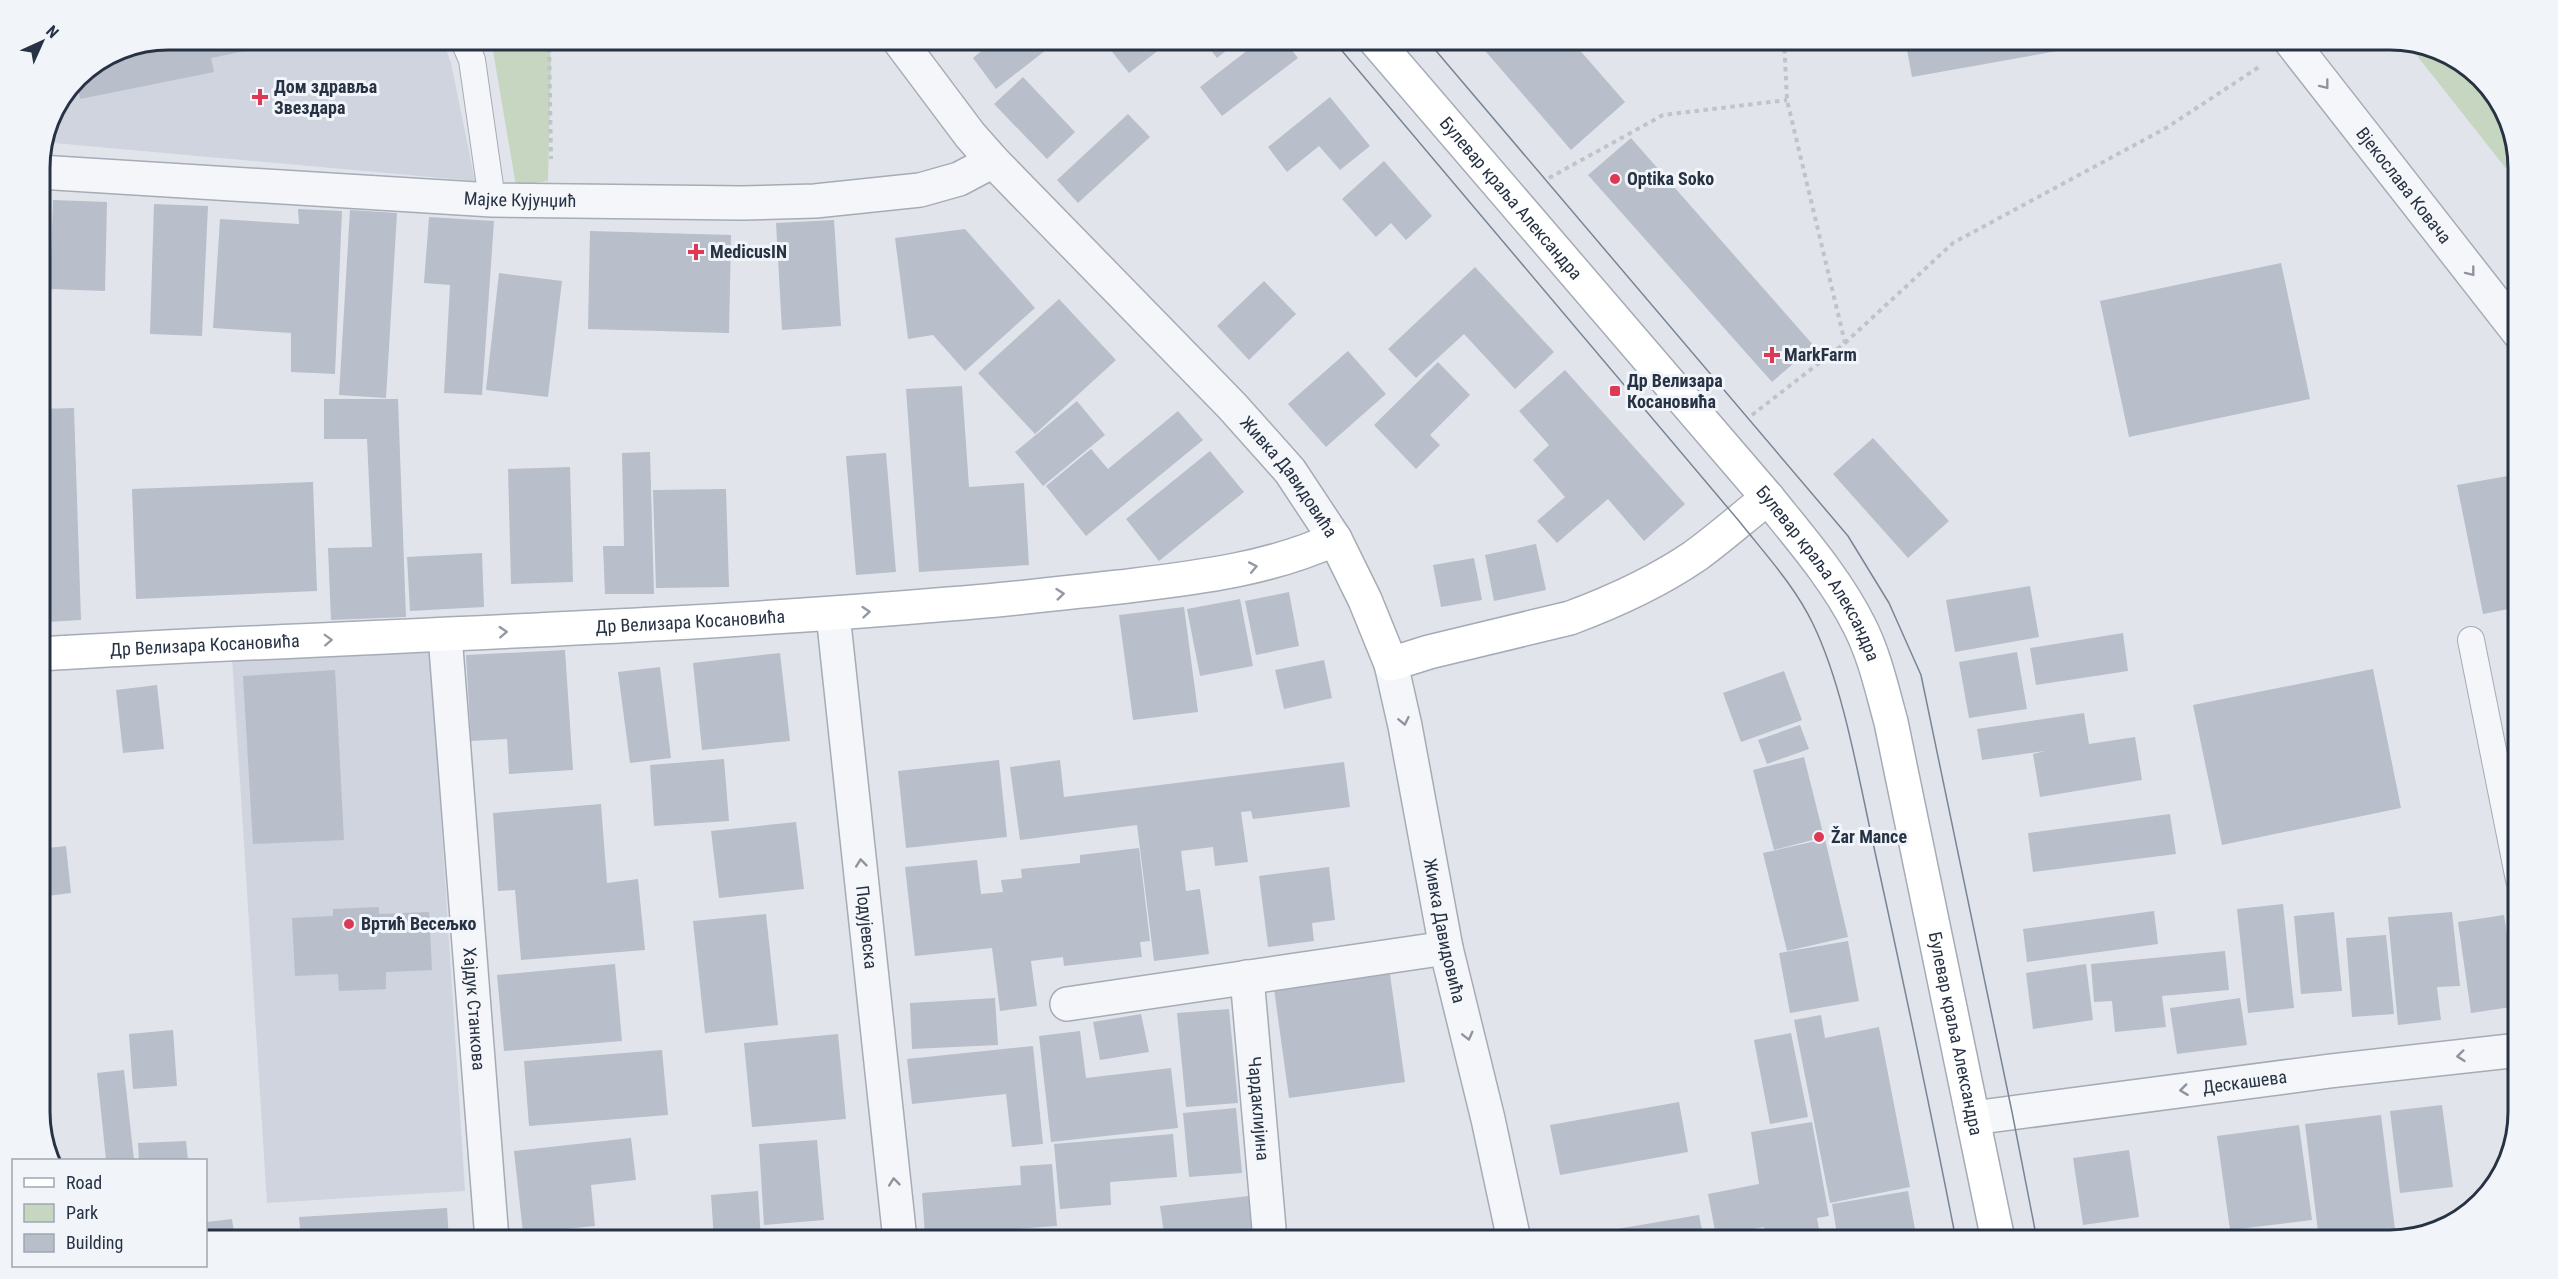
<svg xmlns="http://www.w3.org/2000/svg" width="2558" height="1279" font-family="'Roboto Condensed',sans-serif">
<rect width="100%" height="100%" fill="#e1e5eb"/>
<!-- built -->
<g fill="#cfd4de">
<path d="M168,39h274l9,24 24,118 -432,-39 6,-24 28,-42 42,-27z"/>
<path d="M430,644l35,547 -198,12 -35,-546z"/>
</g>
<!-- green -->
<g fill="#c7d6c1">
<path d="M491,39h58l2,25 -3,117 -32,5z"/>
<path d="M2407,43l40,9 51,44 21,63v26z"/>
</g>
<!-- building -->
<g fill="#b8beca">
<path d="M167,39h90l2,9 -48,10 3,14 -134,27 -2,-12 -10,2 9,-13 42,-27z"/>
<path d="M996,39h64l-64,50 -23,-31z"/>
<path d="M1102,39h71l-44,34z"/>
<path d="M1202,39h39l-24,19z"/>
<path d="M1262,39h21l15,19 -76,58 -22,-29z"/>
<path d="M1487,39h83l55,63 -54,48 -91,-105z"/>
<path d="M1905,39h185l1,6 -179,32z"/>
<path d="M1023,77l52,55 -28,27 -53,-55z"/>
<path d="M1330,97l40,49 -30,24 -21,-24 -32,26 -19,-25z"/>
<path d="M1128,114l22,23 -72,66 -21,-23z"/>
<path d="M1631,138l183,208 -42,36 -184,-207z"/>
<path d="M1384,161l48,55 -26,24 -15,-17 -15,14 -34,-38z"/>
<path d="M39,193h7l1,121h-8z"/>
<path d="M53,200l54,2 -2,89 -55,-2z"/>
<path d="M154,204l54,2 -6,130 -52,-2z"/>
<path d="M298,209l44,2 -7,163 -44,-2v-39l-78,-5 7,-109 79,5z"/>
<path d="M350,210l47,3 -11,185 -47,-3z"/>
<path d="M429,217l65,4 -12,174 -38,-2 6,-108 -26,-2z"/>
<path d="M834,220l7,106 -59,4 -6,-107z"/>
<path d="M965,229l70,79 -70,63 -32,-36 -25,4 -13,-101z"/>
<path d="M590,231l141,4 -2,98 -141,-4z"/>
<path d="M2281,263l29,136 -181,38 -29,-136z"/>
<path d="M1475,267l79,85 -39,37 -51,-55 -48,44 -28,-29z"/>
<path d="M499,273l63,8 -14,116 -62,-7z"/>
<path d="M1264,281l32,33 -47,46 -32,-34z"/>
<path d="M1059,299l57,61 -81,74 -57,-61z"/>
<path d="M1348,351l38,43 -60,53 -38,-43z"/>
<path d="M1438,362l32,33 -40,40 10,10 -24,24 -42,-44z"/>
<path d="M1565,370l120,134 -41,37 -36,-42 -51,44 -20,-22 28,-24 -32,-37 16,-15 -30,-34z"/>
<path d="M962,386l7,101 55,-4 5,82 -110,7 -13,-183z"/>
<path d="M324,399h74l8,218 -75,3 -3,-72 44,-1 -5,-108h-43z"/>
<path d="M1077,401l28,34 -62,51 -28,-34z"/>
<path d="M74,408l7,212 -33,2 -5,-172h-4v-41z"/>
<path d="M1178,411l25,29 -117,96 -40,-50 45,-37 17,20z"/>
<path d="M1873,438l76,83 -41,37 -75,-84z"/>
<path d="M1210,451l34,41 -85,69 -33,-42z"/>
<path d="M650,452l4,142h-49l-2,-48h21l-2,-93z"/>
<path d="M886,453l10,119 -40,3 -10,-119z"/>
<path d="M39,461h2l5,161h-7z"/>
<path d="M570,467l3,115 -62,2 -3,-115z"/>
<path d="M2519,474v178h-1l-9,-43 -26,5 -26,-129z"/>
<path d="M313,482l4,109 -181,8 -4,-110z"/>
<path d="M726,489l3,98 -73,1 -3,-98z"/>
<path d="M1536,544l10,46 -52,11 -9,-46z"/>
<path d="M482,553l2,54 -74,4 -3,-54z"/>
<path d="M1474,558l8,42 -41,7 -8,-42z"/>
<path d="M2030,586l9,51 -84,15 -9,-52z"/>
<path d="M1289,592l10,54 -43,9 -11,-54z"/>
<path d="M1240,599l13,67 -53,10 -13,-67z"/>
<path d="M1184,607l14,105 -65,8 -14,-105z"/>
<path d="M2123,633l5,38 -92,14 -6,-37z"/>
<path d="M565,650l8,120 -64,4 -2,-35 -36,2 -5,-86z"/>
<path d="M2017,652l10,57 -58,9 -10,-56z"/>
<path d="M780,653l10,88 -88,9 -9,-87z"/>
<path d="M1324,660l8,38 -48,11 -9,-39z"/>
<path d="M660,667l11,91 -41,5 -12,-91z"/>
<path d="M2373,669l28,139 -179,37 -29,-140z"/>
<path d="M335,670l9,170 -91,4 -10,-168z"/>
<path d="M1784,671l18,49 -61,22 -18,-49z"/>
<path d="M157,685l7,64 -41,4 -7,-63z"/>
<path d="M2084,713l5,31 46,-7 7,43 -102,17 -7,-43 12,-3 -63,9 -5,-31z"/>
<path d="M1800,725l9,24 -42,15 -9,-24z"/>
<path d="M1804,757l20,80 -50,13 -21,-80z"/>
<path d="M724,759l5,62 -75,5 -4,-61z"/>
<path d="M999,760l8,77 -101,11 -8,-77z"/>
<path d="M1060,760l4,37 280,-35 6,45 -97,12 -2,-8 -10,1 7,50 -33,4 -2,-19 -32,4 5,40 14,-2 9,65 -55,7 -17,-136 -117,15 -10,-73z"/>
<path d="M601,804l6,79 31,-4 7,71 -124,10 -6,-70 -17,1 -5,-78z"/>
<path d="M2170,814l6,40 -143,18 -5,-39z"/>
<path d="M796,822l8,67 -85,9 -8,-67z"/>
<path d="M1825,839l23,98 -61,14 -24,-98z"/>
<path d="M66,846l5,47 -32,4v-48z"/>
<path d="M1139,848l11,93 -10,1 2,15 -78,9 -1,-9 -32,4 6,45 -37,5 -8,-63 -77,8 -10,-89 72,-7 4,34 22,-2 -2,-12 21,-2 -1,-9 59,-6v-8z"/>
<path d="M1329,867l6,53 -23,3 2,18 -46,6 -9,-71z"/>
<path d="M2283,904l11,104 -46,5 -11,-104z"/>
<path d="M379,907v7l50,-2 3,58 -46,2v17l-47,2 -1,-17 -43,2 -3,-58 41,-2v-7z"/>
<path d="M2154,911l4,33 -131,18 -4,-33z"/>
<path d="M2334,912l8,79 -41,3 -7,-78z"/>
<path d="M2452,912l8,74 -23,1 4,33 -43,5 -10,-108z"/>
<path d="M766,914l12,111 -73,8 -12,-112z"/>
<path d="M2504,915l14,91 -47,7 -13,-91z"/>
<path d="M2386,935l8,79 -42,3 -6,-79z"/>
<path d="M1848,941l11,60 -69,12 -11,-60z"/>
<path d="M2225,951l4,39 -67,6 4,31 -51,5 -3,-31 -18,1 -3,-38z"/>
<path d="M615,964l7,77 -118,10 -7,-76z"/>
<path d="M2086,964l7,56 -60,9 -7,-56z"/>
<path d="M1390,974l15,108 -116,16 -15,-109z"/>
<path d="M995,998l3,47 -86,4 -2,-46z"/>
<path d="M2240,998l7,47 -70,9 -7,-46z"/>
<path d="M1229,1009l9,94 -52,4 -9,-94z"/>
<path d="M1141,1014l8,38 -49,8 -7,-38z"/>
<path d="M1821,1015l4,23 54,-11 31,160 -80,16 -36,-183z"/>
<path d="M173,1030l4,56 -44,3 -4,-55z"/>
<path d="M1080,1031l6,47 85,-10 7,60 -127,14 -12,-106z"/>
<path d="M1791,1033l17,84 -38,7 -16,-84z"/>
<path d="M838,1034l8,85 -94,8 -8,-84z"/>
<path d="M1033,1046l10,98 -31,3 -6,-53 -94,10 -5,-45z"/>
<path d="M662,1050l6,65 -139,11 -5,-65z"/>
<path d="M124,1070l10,90h-28l-9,-87z"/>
<path d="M1679,1102l9,50 -128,23 -10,-50z"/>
<path d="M2442,1105l11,82 -53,6 -10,-82z"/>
<path d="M1236,1108l6,65 -53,4 -6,-64z"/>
<path d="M2381,1115l15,123 -77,2 -14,-116z"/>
<path d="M1812,1122l17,94 -12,2 4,22h-55l-2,-13 -48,9 -8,-42 51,-10 -8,-52z"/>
<path d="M2299,1125l13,95 -82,10 -13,-94z"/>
<path d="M1173,1134l4,43 -67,5 1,23 -51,4 -6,-65z"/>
<path d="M631,1138l5,42 -45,5 4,41 -72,7 -9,-82z"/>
<path d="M817,1140l7,80 -60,5 -5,-81z"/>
<path d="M186,1141l2,19h-49l-1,-17z"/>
<path d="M2129,1150l10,67 -56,8 -10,-67z"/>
<path d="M1052,1164l5,62 -132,10 -3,-43 99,-8 -1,-19z"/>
<path d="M758,1191l3,49h-47l-3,-45z"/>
<path d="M1908,1191l9,49h-79l-6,-36z"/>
<path d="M1249,1196l5,44h-89l-5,-34z"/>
<path d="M447,1208l2,32h-148l-2,-23z"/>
<path d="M1699,1215l5,25h-133l-1,-3z"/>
<path d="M232,1219l3,21h-29v-18z"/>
<path d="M671,1232v8h-93v-2z"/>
</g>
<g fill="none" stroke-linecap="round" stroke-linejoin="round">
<defs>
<g id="lane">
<path d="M463,39l9,21 20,140"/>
<path d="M2471,640l48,240"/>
</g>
<g id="street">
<path id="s1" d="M898,39l72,96 23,26 239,245 58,65 45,68"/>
<path id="s2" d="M2289,39l230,294"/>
<path id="s3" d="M39,172l453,28 250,3 73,-2 105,-11 39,-11 34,-18"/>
<path id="s4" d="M833,614l67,626"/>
<path id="s5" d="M445,635l47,605"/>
<path id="s6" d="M1391,664l14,62 41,222 42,171 26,121"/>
<path id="s7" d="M1247,977l23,263"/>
<path d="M1067,1004l379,-56"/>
<path id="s8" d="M1973,1118l357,-47 189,-21"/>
</g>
<g id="secondary">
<path id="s9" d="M1374,39l394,459c32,40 68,81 91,127 16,31 23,65 32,97l107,518"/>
<path id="s10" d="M39,654c304,-18 608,-24 910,-50 57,-4 114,-11 170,-17 74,-9 149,-17 216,-48l30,61 26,64 38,-12 141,-34c43,-16 87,-36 125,-62 25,-18 48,-39 73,-58"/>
</g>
</defs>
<!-- lane casing -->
<use href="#lane" stroke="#a5acb6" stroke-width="28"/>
<!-- street casing -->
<use href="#street" stroke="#a5acb6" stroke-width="36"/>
<!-- secondary casing -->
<use href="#secondary" stroke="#a5acb6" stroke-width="36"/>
<!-- path -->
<g stroke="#bfc3ca" stroke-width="4" stroke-dasharray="4.5 4.5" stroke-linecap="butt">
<path d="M549,39l2,120"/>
<path d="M510,49l36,-10"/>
<path d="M1549,178l114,-63 124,-15"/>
<path d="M1845,343l108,-100 213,-115 93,-61"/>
<path d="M1752,415l93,-72 -58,-243 -3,-61"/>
</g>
<!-- lane -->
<use href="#lane" stroke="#f5f6f9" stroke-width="26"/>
<!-- street -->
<use href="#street" stroke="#f5f6f9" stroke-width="33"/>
<!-- secondary -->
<use href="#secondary" stroke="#fff" stroke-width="33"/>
<!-- tram -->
<g stroke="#798597" stroke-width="1.5">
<path d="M1332,39l407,482c26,33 56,65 74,103 30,62 45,151 60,219 29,132 57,264 83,397"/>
<path d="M1426,39l422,497 41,67 32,72 91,437 25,128"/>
</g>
</g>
<!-- one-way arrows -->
<defs><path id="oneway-chevron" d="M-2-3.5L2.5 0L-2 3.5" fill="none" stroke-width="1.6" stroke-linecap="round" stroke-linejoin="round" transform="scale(1.5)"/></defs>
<g stroke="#8e949f">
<use href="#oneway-chevron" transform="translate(2325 85) rotate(52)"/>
<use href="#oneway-chevron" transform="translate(2471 272) rotate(52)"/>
<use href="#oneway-chevron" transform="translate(1404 721) rotate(78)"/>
<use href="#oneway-chevron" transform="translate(861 863) rotate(-96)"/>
<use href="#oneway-chevron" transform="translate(1468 1036) rotate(76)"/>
<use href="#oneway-chevron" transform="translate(2461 1056) rotate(174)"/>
<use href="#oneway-chevron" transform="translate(2184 1090) rotate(173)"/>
<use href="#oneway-chevron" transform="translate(894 1182) rotate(-96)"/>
</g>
<g stroke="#9399a2">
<use href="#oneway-chevron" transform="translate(1253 567) rotate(-11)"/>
<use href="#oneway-chevron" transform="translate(1060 594) rotate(-6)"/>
<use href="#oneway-chevron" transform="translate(866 612) rotate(-5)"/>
<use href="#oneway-chevron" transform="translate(503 632) rotate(-3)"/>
<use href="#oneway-chevron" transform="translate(328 640) rotate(-2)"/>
</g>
<!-- markers -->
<g fill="#dd3955" stroke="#f1f4f8" stroke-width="2">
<path d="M257 88h6v6h6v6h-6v6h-6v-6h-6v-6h6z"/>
<circle cx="1615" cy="179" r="6"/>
<path d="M693 243h6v6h6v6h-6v6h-6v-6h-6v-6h6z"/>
<path d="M1769 346h6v6h6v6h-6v6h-6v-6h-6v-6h6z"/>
<rect x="1609" y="385" width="12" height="12" rx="3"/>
<circle cx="1819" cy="837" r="6"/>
<circle cx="349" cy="924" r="6"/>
</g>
<g text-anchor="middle" stroke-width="6" stroke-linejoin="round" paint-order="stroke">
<!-- poi labels -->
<g font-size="18" font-weight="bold" fill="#273345" stroke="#f1f4f8" text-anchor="start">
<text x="274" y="93">Дом здравља<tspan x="274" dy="21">Звездара</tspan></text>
<text x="1627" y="185">Optika Soko</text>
<text x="710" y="258">MedicusIN</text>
<text x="1784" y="361">MarkFarm</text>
<text x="1627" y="387">Др Велизара<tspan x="1627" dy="21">Косановића</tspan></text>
<text x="1831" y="843">Žar Mance</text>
<text x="361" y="930">Вртић Весељко</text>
</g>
<!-- street labels -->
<g font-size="18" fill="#273345" stroke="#f1f4f8">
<text dy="6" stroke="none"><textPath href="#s2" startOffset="186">Вјекослава Ковача</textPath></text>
<text dy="6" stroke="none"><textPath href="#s9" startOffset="210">Булевар краља Александра</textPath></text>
<text dy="6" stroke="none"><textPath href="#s3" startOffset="482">Мајке Кујунџић</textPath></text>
<text dy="6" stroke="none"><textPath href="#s1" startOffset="588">Живка Давидовића</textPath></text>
<text dy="6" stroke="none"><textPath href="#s9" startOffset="696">Булевар краља Александра</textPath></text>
<text dy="6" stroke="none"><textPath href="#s10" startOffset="652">Др Велизара Косановића</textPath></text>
<text dy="6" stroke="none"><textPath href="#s10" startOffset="166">Др Велизара Косановића</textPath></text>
<text dy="6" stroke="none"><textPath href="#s4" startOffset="315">Подујевска</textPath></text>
<text dy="6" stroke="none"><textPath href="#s6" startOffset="272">Живка Давидовића</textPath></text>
<text dy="6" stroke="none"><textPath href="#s5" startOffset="375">Хајдук Станкова</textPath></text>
<text dy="6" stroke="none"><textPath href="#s9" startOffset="1182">Булевар краља Александра</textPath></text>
<text dy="6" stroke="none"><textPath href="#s8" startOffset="274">Дескашева</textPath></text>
<text dy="6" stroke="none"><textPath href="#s7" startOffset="132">Чардаклијина</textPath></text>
</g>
</g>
<!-- crop -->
<path d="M0 0H2558V1279H0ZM168 50H2390A118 118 0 0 1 2508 168V1112A118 118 0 0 1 2390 1230H168A118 118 0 0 1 50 1112V168A118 118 0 0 1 168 50Z" fill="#f1f4f8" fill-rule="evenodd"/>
<path fill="none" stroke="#273345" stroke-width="3" d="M168 50H2390A118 118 0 0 1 2508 168V1112A118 118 0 0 1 2390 1230H168A118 118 0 0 1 50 1112V168A118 118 0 0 1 168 50Z"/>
<!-- legend -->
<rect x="12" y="1159" width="195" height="108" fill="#f1f4f8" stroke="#a0a7b0" stroke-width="1.5"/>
<rect x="24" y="1178" width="30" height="9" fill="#ffffff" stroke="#a0a7b0" stroke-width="1.5"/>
<text x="66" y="1189" font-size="18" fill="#273345">Road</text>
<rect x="24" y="1204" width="30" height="18" fill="#c7d6c1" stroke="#a0a7b0" stroke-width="1.5"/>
<text x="66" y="1219" font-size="18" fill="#273345">Park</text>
<rect x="24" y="1234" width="30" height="18" fill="#b8beca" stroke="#a0a7b0" stroke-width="1.5"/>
<text x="66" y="1249" font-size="18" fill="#273345">Building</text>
<!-- north arrow -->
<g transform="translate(42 42) rotate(45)" stroke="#f1f4f8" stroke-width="4.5" paint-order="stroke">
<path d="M0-4.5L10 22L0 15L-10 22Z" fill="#273345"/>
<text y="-9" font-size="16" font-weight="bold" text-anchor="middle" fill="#273345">N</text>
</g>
</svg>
